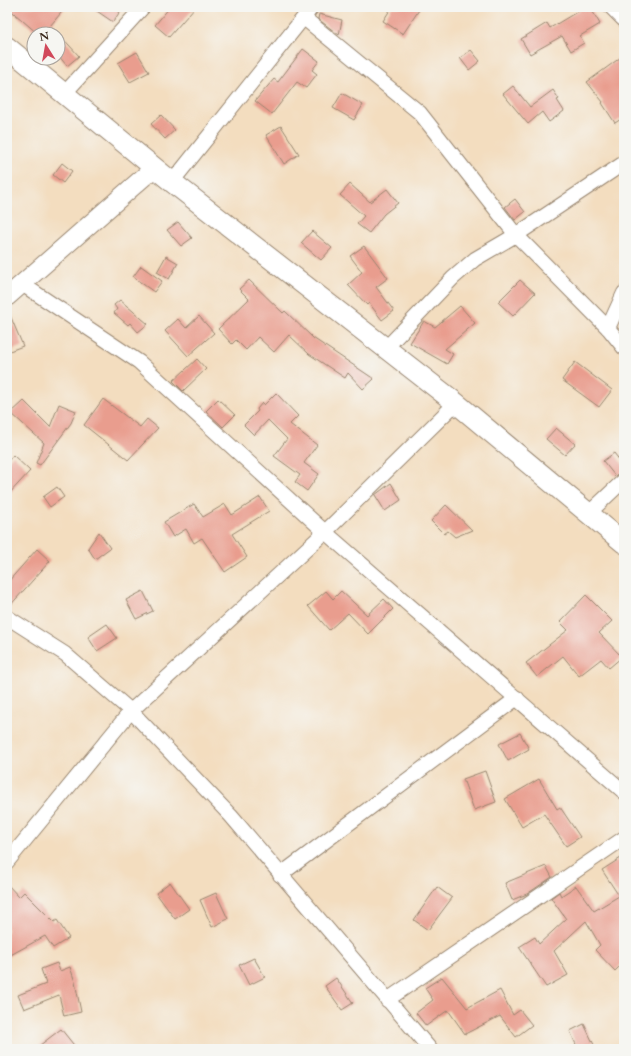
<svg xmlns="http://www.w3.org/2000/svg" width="631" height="1056" font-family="Cardo,serif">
<rect width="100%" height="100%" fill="#f6f6f2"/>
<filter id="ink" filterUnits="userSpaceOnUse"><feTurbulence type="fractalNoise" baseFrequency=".025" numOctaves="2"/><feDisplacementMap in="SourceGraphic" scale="8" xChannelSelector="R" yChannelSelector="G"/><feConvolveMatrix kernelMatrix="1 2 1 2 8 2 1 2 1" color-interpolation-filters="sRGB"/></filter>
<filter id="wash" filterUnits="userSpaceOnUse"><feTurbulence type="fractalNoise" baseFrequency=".012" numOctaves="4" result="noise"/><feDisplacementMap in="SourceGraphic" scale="16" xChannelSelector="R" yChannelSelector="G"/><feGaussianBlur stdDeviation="0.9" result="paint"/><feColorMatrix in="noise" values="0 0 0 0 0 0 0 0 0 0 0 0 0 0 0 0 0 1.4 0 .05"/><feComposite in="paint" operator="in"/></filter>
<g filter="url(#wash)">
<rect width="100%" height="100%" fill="#f3ddbf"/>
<g id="blocks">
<!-- building -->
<g fill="#e99d8e">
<path d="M7,7h59l-16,19 9,8 20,22 -12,10 -9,-11v-21h-20z"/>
<path d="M91,7h32l-10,15z"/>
<path d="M170,7h25l-26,30 -14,-12z"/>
<path d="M392,7h29l-18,27 -20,-13z"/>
<path d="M585,7h5l10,17 -20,12 4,7 -13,8 -9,-15 -32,18 -9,-15 26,-16 3,5z"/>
<path d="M319,14l23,6 -3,15 -21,-16z"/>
<path d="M303,49l16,12 -7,9 5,4 -11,14 -9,-6 -25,32 -17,-13 19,-22 4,3z"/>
<path d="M471,50l9,11 -11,9 -9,-12z"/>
<path d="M137,52l12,20 -19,10 -12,-19z"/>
<path d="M624,55v62l-9,6 -13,-20 1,-1 -16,-20z"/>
<path d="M513,86l17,21 23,-17 6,9 -2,1 7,11 -15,11 -7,-10 -14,12 -25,-30z"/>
<path d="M342,93l21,12 -9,15 -21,-12z"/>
<path d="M161,115l14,15 -10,9 -14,-15z"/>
<path d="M281,126l18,28 -15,10 -18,-29z"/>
<path d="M62,163l10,8 -9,12 -10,-8z"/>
<path d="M350,184l20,18 17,-13 11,14 -14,11 -15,19 -12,-9 7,-8 -24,-21z"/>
<path d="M515,199l10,13 -10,8 -10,-13z"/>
<path d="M178,222l14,16 -11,8 -14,-16z"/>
<path d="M312,231l20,17 -11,12 -20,-17z"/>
<path d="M364,246l24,32 -12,9 18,24 -12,9 -13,-17 -2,2 -19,-20 14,-13 -12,-16z"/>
<path d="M166,256l12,7 -9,16 -12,-7z"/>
<path d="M141,266l21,15 -8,11 -21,-15z"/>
<path d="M249,280l34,33 2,-2 28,27 61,41 -11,10 -15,-16 -3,5 -36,-24 -20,-19 -15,17 -16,-15 -12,13 -10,-10 -4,4 -14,-15 31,-30 -10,-10z"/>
<path d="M520,280l15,13 -22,23 -15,-14z"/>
<path d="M120,300l28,24 -10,8 -8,-9 -2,2 -14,-12 3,-4 -3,-4z"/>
<path d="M460,306l15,17 -30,26 8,5 -6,10 -37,-21 14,-22 11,6z"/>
<path d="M7,308l16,38 -16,6z"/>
<path d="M199,316l15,17 -26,23 -23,-25 13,-12 8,9z"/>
<path d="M197,359l9,10 -23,22 -10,-10z"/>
<path d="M575,362l37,28 -13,17 -37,-27z"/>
<path d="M276,393l22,23 -8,8 27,21 -13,18 15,11 -12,17 -12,-9 5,-7 -26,-19 13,-17 -19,-19 -14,15 -10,-10 14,-14 -1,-2 5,-6 2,2z"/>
<path d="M103,399l37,28 7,-8 11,9 -30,32 -44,-35z"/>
<path d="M218,399l17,16 -12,12 -17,-16z"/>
<path d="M24,401l26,26 9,-23 17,7 -5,12 -31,42 -4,-2 8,-20 -33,-30z"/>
<path d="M556,428l19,16 -10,11 -19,-16z"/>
<path d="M614,453l10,13v6l-9,4 -12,-15z"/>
<path d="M13,455l17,16 -23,25v-34z"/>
<path d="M391,483l10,17 -16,11 -10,-16z"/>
<path d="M57,487l7,10 -14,10 -7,-10z"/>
<path d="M260,497l9,14 -37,23 15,23 -22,15 -23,-34 -8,5 -8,-14 -13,8 -9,-15 30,-18 9,13 22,-13 7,11z"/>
<path d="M446,505l26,25 -17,7 -7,-6 -4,3 -13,-13z"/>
<path d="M99,532l11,16 -15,11 -7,-11z"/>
<path d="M37,549l13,12 -43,48v-26z"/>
<path d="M143,591l10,20 -17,8 -10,-19z"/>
<path d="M326,591l7,8 8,-8 26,24 17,-16 9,10 -25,25 -20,-21 -19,17 -21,-24z"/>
<path d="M586,595l26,26 -13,12 23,24 -13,11 -8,-9 -22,17 -16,-20 -26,21 -11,-14 42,-33 -8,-8z"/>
<path d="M107,624l10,14 -20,13 -9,-14z"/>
<path d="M520,733l9,16 -21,12 -9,-17z"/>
<path d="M485,771l11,31 -22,8 -11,-31z"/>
<path d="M539,779l18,30 3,-2 20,30 -14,9 -22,-32 -22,13 -17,-28z"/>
<path d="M624,856v106l-9,9 -20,-21 5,-5 -14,-24 -32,30 14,24 -22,12 -27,-40 16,-10 4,7 27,-25 -15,-21 8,-6 2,4 15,-10 18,25 25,-15 -17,-26z"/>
<path d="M546,866l6,11 -25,17 -15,6 -7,-17z"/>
<path d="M170,882l19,27 -14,10 -19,-26z"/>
<path d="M7,884l12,13 5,-5 30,30 3,-2 12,18 -16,10 -8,-12 -38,21z"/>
<path d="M437,887l15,11 -24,32 -14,-10z"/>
<path d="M216,893l12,26 -16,8 -12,-27z"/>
<path d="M254,958l11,19 -16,8 -10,-20z"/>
<path d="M57,963l3,8 10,-4 5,15 6,30 -17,4 -5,-21 -35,14 -6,-14 28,-11 -5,-15z"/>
<path d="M442,977l25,31 33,-18 13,25 7,-5 12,15 -16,12 -16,-21 -35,18 -17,-24 -22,16 -10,-13 17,-13 -8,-12z"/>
<path d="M336,978l17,25 -11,7 -17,-24z"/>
<path d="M584,1024l12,25h-18l-8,-18z"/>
<path d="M61,1029l16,20h-42z"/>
</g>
</g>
</g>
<g filter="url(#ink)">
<use href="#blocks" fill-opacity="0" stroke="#97846e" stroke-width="1"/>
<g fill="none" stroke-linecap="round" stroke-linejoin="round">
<defs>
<g id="minor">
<path d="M611,7l13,13"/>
<path d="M304,18l116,95 96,122 92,93 16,20"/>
<path d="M64,94l79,-87"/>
<path d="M172,182l140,-175"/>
<path d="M22,284l117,78 186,170 299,260"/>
<path d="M608,328l16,-35"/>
<path d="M385,349l68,-71 22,-19 41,-24 108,-72"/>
<path d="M589,513l35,-33"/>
<path d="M7,617l58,37 66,57 100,105 199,233"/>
<path d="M7,862l124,-151 194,-179 131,-129"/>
<path d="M280,875l237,-177"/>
<path d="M387,1000l237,-162"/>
</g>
<path id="tertiary" d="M7,297l147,-129"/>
<path id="secondary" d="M7,47l165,135 284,221 168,140"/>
</defs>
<!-- minor casing -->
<use href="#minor" stroke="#97846e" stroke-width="16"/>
<!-- tertiary casing -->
<use href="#tertiary" stroke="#97846e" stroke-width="20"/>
<!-- secondary casing -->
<use href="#secondary" stroke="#97846e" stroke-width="22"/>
<!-- minor -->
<use href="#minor" stroke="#fff" stroke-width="14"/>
<!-- tertiary -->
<use href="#tertiary" stroke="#fff" stroke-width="18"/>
<!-- secondary -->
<use href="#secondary" stroke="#fff" stroke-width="20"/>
</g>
</g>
<!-- margin -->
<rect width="631" height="1056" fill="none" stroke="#f6f6f2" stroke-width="24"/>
<!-- north arrow -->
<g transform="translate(46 46) rotate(349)"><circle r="19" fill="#f6f6f2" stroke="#aba49d"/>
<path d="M0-3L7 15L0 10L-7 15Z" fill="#d1495b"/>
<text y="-6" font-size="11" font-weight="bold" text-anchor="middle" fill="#3b2a1e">N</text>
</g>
</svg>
